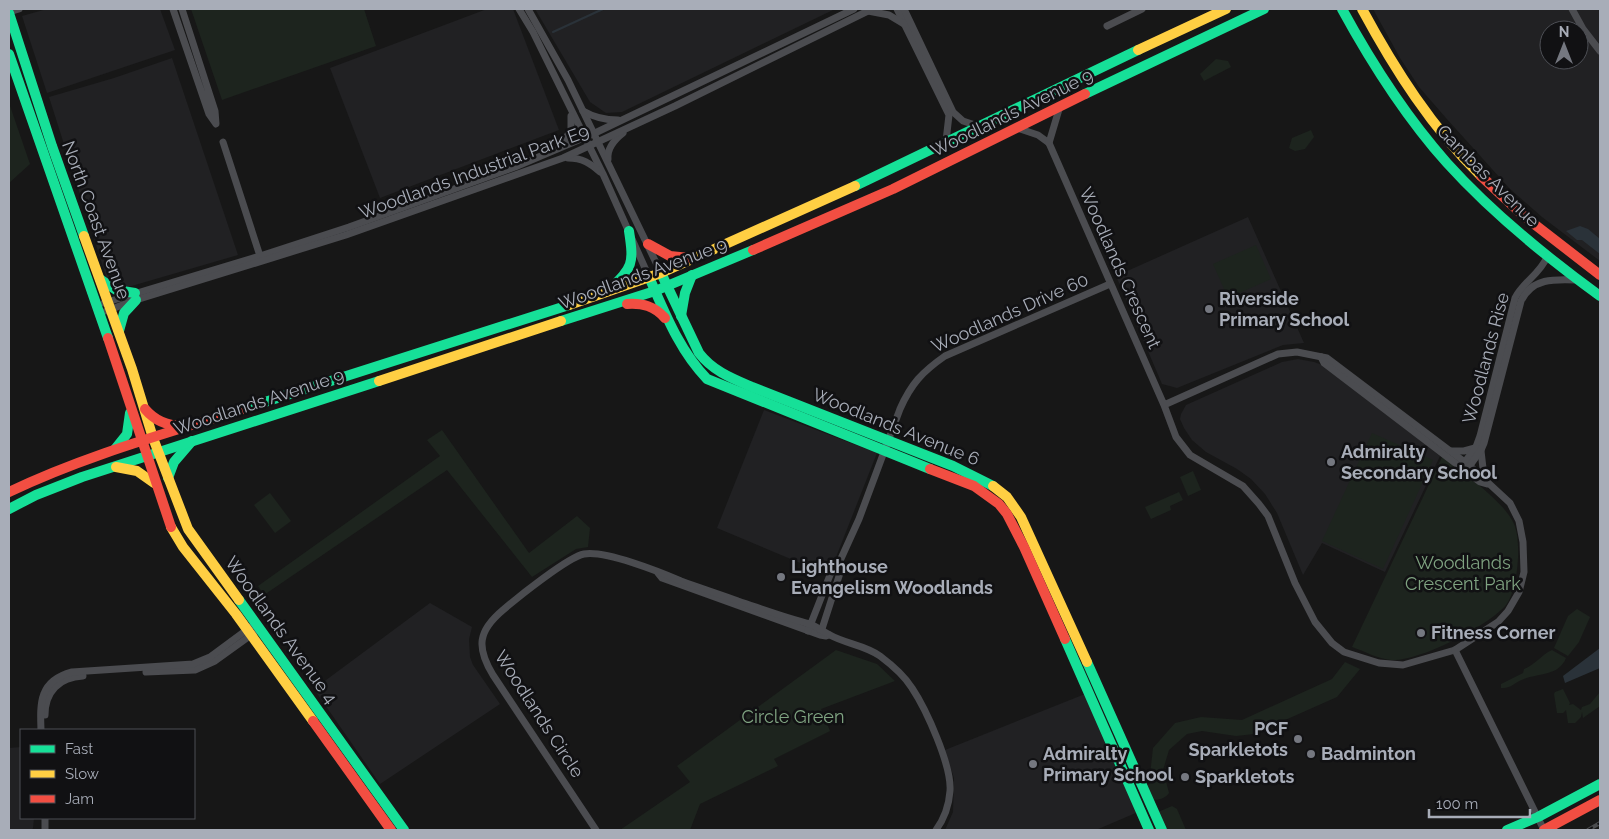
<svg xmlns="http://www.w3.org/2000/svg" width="1609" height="839" font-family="Raleway,sans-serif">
<rect width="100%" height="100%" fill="#171717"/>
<!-- built -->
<g fill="#212123" fill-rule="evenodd">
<path d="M47,9h113l15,41 -128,43 -25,-77z"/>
<path d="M487,9h26l46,121 -179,68 -50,-130z"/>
<path d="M535,9h300l-213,103 -16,1 -16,-11z"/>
<path d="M1373,9h227v252l-58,-44 -32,-28 -64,-71 -27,-31 -19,-29zM1549,30h30v30h-30z"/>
<path d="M172,58l66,197 -127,37 -62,-195 65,-19z"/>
<path d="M1248,217l56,126 -21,2 -106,43 -15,-4 -46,-108z"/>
<path d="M1298,359l16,3 14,5 112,89 -55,116 -63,-29 -19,32 -26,-62 -12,-19 -14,-15 -14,-10 -31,-17 -14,-12 -8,-12 -4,-9 1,-5 5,-9 96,-43z"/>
<path d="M764,410l113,43 -48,122 -112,-47z"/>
<path d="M430,603l42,24 -3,12 1,18 3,8 27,39 -120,80 -66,-95z"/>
<path d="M1085,694l53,118 -42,18h-151l8,-18 1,-34 -9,-28z"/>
<path d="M21,747v71h13l-1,10 -1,2h-23v-82z"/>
</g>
<!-- green -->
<g fill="#1d241e">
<path d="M191,9h173l12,37 -154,54z"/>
<path d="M1216,59l12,2 3,6 -27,14 -4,-7z"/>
<path d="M9,103l21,61 -21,19z"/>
<path d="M1311,130l3,7 -9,12 -10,2 -6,-3 3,-10z"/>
<path d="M1256,245l15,34 -43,19 -15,-34z"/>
<path d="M442,430l87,123 48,-37 13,12 -2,19 -12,2 -44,28 -85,-107 -183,125 -6,-9 182,-130 -13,-16z"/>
<path d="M1372,433l61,27 -50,109 -61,-28z"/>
<path d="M1442,457c20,15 63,45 72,67 8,18 4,65 -8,81 -18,21 -87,57 -115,55 -13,-1 -27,-9 -39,-13z"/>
<path d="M1193,471l8,19 -13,6 -8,-19z"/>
<path d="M1179,492l4,8 -13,6 1,4 -20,9 -6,-12z"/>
<path d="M270,493l21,28 -16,12 -21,-28z"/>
<path d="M1577,609l13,8 -11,25 -11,14 -14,-8 14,-32z"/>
<path d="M836,650l41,14 18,17 -74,28 9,22 -56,28 4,7 -78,38 -10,26h-70l70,-48 -13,-16z"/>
<path d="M1552,650l14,8c-7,18 -27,15 -42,21 -9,3 -13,10 -23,9v-4l22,-11 1,-4c11,-4 17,-14 28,-19z"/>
<path d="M1345,662l15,7 -23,28 -83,37 -18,2 -34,-5 -15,3 -18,16 -6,20 6,23c-4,6 -12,8 -19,6l-6,-13 5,-2 4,-36 22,-25 26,-6 41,3 90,-41z"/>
<path d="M1563,689l7,14 -1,2 4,-1 8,6 1,-3 8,-3 10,-12v14l-17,12 -1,-6 -1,5 -6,6h-7l-2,-13 -3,3h-6l-3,-19 1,-2z"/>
<path d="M1172,806l5,3 9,21h-21l-7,-18z"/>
</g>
<!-- water -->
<g fill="#2a3239">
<path d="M1580,226l8,3 12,10v15l-18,-14h-5l-11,-9z"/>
<path d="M1600,648v20l-35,15 -2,-7z"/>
</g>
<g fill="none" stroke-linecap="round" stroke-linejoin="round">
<!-- stream -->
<path stroke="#2a3239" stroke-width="2" d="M553,32l50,-23"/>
<!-- street -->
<g stroke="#4b4c50" stroke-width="7">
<path d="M173,9l36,105 7,10 -1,-13 -33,-102"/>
<path d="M519,9l14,23 70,142 46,103"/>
<path d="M528,9l40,71 93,193"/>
<path d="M897,9l52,106 -3,26"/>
<path d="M904,9l49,103 10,9 15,5"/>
<path d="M1572,9l11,20 17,22"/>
<path d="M868,11l21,4 15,9"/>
<path d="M9,12l10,-3"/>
<path d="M1107,26l35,-17"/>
<path d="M583,111c12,7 22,9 35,9"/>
<path d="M1017,128l21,7 11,8 115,262 12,32 14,18 53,31 16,18 9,12 27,67 20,39 17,21 12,9 35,11 24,2 52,-15 43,-28 10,-11 11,-19 5,-20 -1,-30 -4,-21 -9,-18 -40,-37 -143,-108 -30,-6 -19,2 -114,51"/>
<path d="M223,142l37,114"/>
<path d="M1049,143l11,-37"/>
<path d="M558,148l13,-17v-15"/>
<path d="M568,158c14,0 22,5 32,14"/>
<path d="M608,159c-1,-11 6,-19 15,-26"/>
<path d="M104,303l156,-47 89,-29 166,-60 80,-34 259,-124"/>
<path d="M106,311l30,-11 210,-65 217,-77 112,-52 197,-97"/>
<path d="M1321,357l3,6 156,119 7,2"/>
<path d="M1451,451h13l11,-3"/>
<path d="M1481,451l3,26"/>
<path d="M1461,467l15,-20 4,-11 35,-138c8,-16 25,-24 32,-41"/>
<path d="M1466,471l15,-21 3,-7 37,-142c11,-23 33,-22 56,-21"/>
<path d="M658,573l4,5 158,57 6,1 3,-1"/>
<path d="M808,631l24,-61 7,-7 20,-44 41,-110c11,-25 22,-37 45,-53l165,-72"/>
<path d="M821,632l19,-59 -1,-10"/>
<path d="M1455,650l89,180"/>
<path d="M146,672l49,-2 20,-9 39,-28"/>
<path d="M45,715c0,-23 14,-38 38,-39"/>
<path d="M41,730c-1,-27 -2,-49 31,-58l121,-8 17,-7 46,-34"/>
<path d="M45,818v12"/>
<path d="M596,830l-103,-155c-17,-28 -15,-44 10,-65 14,-12 65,-53 81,-56 21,-4 76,18 97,27 19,7 38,13 57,20 24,8 48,17 72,23 8,3 13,8 20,11 16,9 35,10 50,21 12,9 24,19 32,32 14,21 40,78 38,103 -1,14 -6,28 -14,39"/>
</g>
<!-- fast -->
<g stroke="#16e098" stroke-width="10">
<path d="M1342,9c30,55 64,108 105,154 46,51 98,93 153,133"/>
<path d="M9,13l43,133 32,90"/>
<path d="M9,54l99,284"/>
<path d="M1085,94l179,-85"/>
<path d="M855,186l283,-136"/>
<path d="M661,273l38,80c14,18 32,25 53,34l201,79 40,20"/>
<path d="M649,277c16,36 30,73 58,102l223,90"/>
<path d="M100,279l16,11 19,3"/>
<path d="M609,290c24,-23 25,-26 20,-59"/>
<path d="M681,316l4,-23 7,-18"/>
<path d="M561,321l94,-30 98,-41"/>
<path d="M119,331l5,-18 12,-13"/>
<path d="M243,409l326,-104"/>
<path d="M115,449l12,-15 3,-21"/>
<path d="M168,478l6,-16 18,-21"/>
<path d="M9,509l27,-14 46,-18 297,-96"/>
<path d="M239,600l165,230"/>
<path d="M1065,639l84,191"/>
<path d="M1087,662l75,168"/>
<path d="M1507,830l31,-13 62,-33"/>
</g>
<!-- slow -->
<g stroke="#ffcf43" stroke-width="10">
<path d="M1362,9c33,61 70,119 119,167"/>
<path d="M1138,50l88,-41"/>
<path d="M84,236l48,133 21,69 35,91 51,71"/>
<path d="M569,305l92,-32 194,-87"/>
<path d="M379,381l182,-60"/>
<path d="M116,467l21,4 17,12"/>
<path d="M993,486l14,11 14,20 66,145"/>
<path d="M171,527l12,20 53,67 77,107"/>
</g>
<!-- jam -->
<g stroke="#f24e42" stroke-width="10">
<path d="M1481,176l44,41 75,58"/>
<path d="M648,244l22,12 19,2"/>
<path d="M753,250l140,-61 192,-95"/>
<path d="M627,304c16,-1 27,2 38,14"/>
<path d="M108,338l63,189"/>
<path d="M145,409c10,12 22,17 38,17"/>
<path d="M930,469l44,17 25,18 8,10 17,33 41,92"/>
<path d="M9,492c75,-36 155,-58 234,-83"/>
<path d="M313,721l78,109"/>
<path d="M1544,830l56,-30"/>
</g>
<defs>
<path id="rail" d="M1588,830l12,-7"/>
</defs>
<!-- rail casing -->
<use href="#rail" stroke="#4b4c4f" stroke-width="4"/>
<!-- rail -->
<use href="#rail" stroke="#111113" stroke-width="2" stroke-dasharray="5.5" stroke-linecap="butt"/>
</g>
<!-- markers -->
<g fill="#757880" stroke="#111113" stroke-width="2">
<circle cx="1209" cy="309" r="5"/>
<circle cx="1331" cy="462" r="5"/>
<circle cx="781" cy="577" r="5"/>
<circle cx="1421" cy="633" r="5"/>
<circle cx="1298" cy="739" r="5"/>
<circle cx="1311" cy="754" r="5"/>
<circle cx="1033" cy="764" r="5"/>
<circle cx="1185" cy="777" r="5"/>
</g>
<g text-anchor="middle" stroke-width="5" stroke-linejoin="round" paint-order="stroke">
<!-- street labels -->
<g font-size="18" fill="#a8adb8" stroke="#111113">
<text transform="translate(1012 113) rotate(-26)" y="6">Woodlands Avenue 9</text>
<text transform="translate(474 172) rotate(-20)" y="6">Woodlands Industrial Park E9</text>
<text transform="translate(1488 176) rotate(45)" y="6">Gambas Avenue</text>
<text transform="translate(96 220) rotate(70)" y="6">North Coast Avenue</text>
<text transform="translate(1120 268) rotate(66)" y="6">Woodlands Crescent</text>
<text transform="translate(643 274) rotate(-20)" y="6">Woodlands Avenue 9</text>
<text transform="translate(1010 313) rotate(-24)" y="6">Woodlands Drive 60</text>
<text transform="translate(1486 358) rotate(-75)" y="6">Woodlands Rise</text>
<text transform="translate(259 402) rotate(-18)" y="6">Woodlands Avenue 9</text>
<text transform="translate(896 427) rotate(22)" y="6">Woodlands Avenue 6</text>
<text transform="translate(281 630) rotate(54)" y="6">Woodlands Avenue 4</text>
<text transform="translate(539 714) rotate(57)" y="6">Woodlands Circle</text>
</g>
<!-- poi labels -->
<g font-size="18" font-weight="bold" fill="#a8adb8" stroke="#111113" text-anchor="start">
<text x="1219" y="305">Riverside<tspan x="1219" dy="21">Primary School</tspan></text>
<text x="1341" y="458">Admiralty<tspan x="1341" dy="21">Secondary School</tspan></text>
<text x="791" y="573">Lighthouse<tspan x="791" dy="21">Evangelism Woodlands</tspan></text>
<text x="1431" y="639">Fitness Corner</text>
<text x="1288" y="735" text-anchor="end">PCF<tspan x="1288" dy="21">Sparkletots</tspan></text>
<text x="1043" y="760">Admiralty<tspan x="1043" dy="21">Primary School</tspan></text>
<text x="1321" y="760">Badminton</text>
<text x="1195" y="783">Sparkletots</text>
</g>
<!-- park labels -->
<g font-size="18" fill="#7fa381" stroke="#111113">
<text x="1463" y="569">Woodlands<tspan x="1463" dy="21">Crescent Park</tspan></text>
<text x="793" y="723">Circle Green</text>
</g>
</g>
<!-- border -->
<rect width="1609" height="839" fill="none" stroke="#a8adb8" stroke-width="20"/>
<!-- legend -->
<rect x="20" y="729" width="175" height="90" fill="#111113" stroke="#4d4f55"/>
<rect x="30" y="745" width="25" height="8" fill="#16e098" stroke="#4d4f55"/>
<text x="65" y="754" font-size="15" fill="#a8adb8">Fast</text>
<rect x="30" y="770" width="25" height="8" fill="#ffcf43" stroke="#4d4f55"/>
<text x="65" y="779" font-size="15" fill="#a8adb8">Slow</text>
<rect x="30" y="795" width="25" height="8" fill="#f24e42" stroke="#4d4f55"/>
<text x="65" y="804" font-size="15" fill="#a8adb8">Jam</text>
<!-- north arrow -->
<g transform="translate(1564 45)"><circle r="24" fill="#111113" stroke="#4d4f55"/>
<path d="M0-4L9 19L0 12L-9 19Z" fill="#757880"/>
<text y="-8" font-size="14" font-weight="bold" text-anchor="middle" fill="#a8adb8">N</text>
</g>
<!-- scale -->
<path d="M1429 809v8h101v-8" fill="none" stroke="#a8adb8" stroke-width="2.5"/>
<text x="1436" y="809" font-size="15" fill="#a8adb8" stroke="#111113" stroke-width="4" paint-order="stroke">100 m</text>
</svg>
